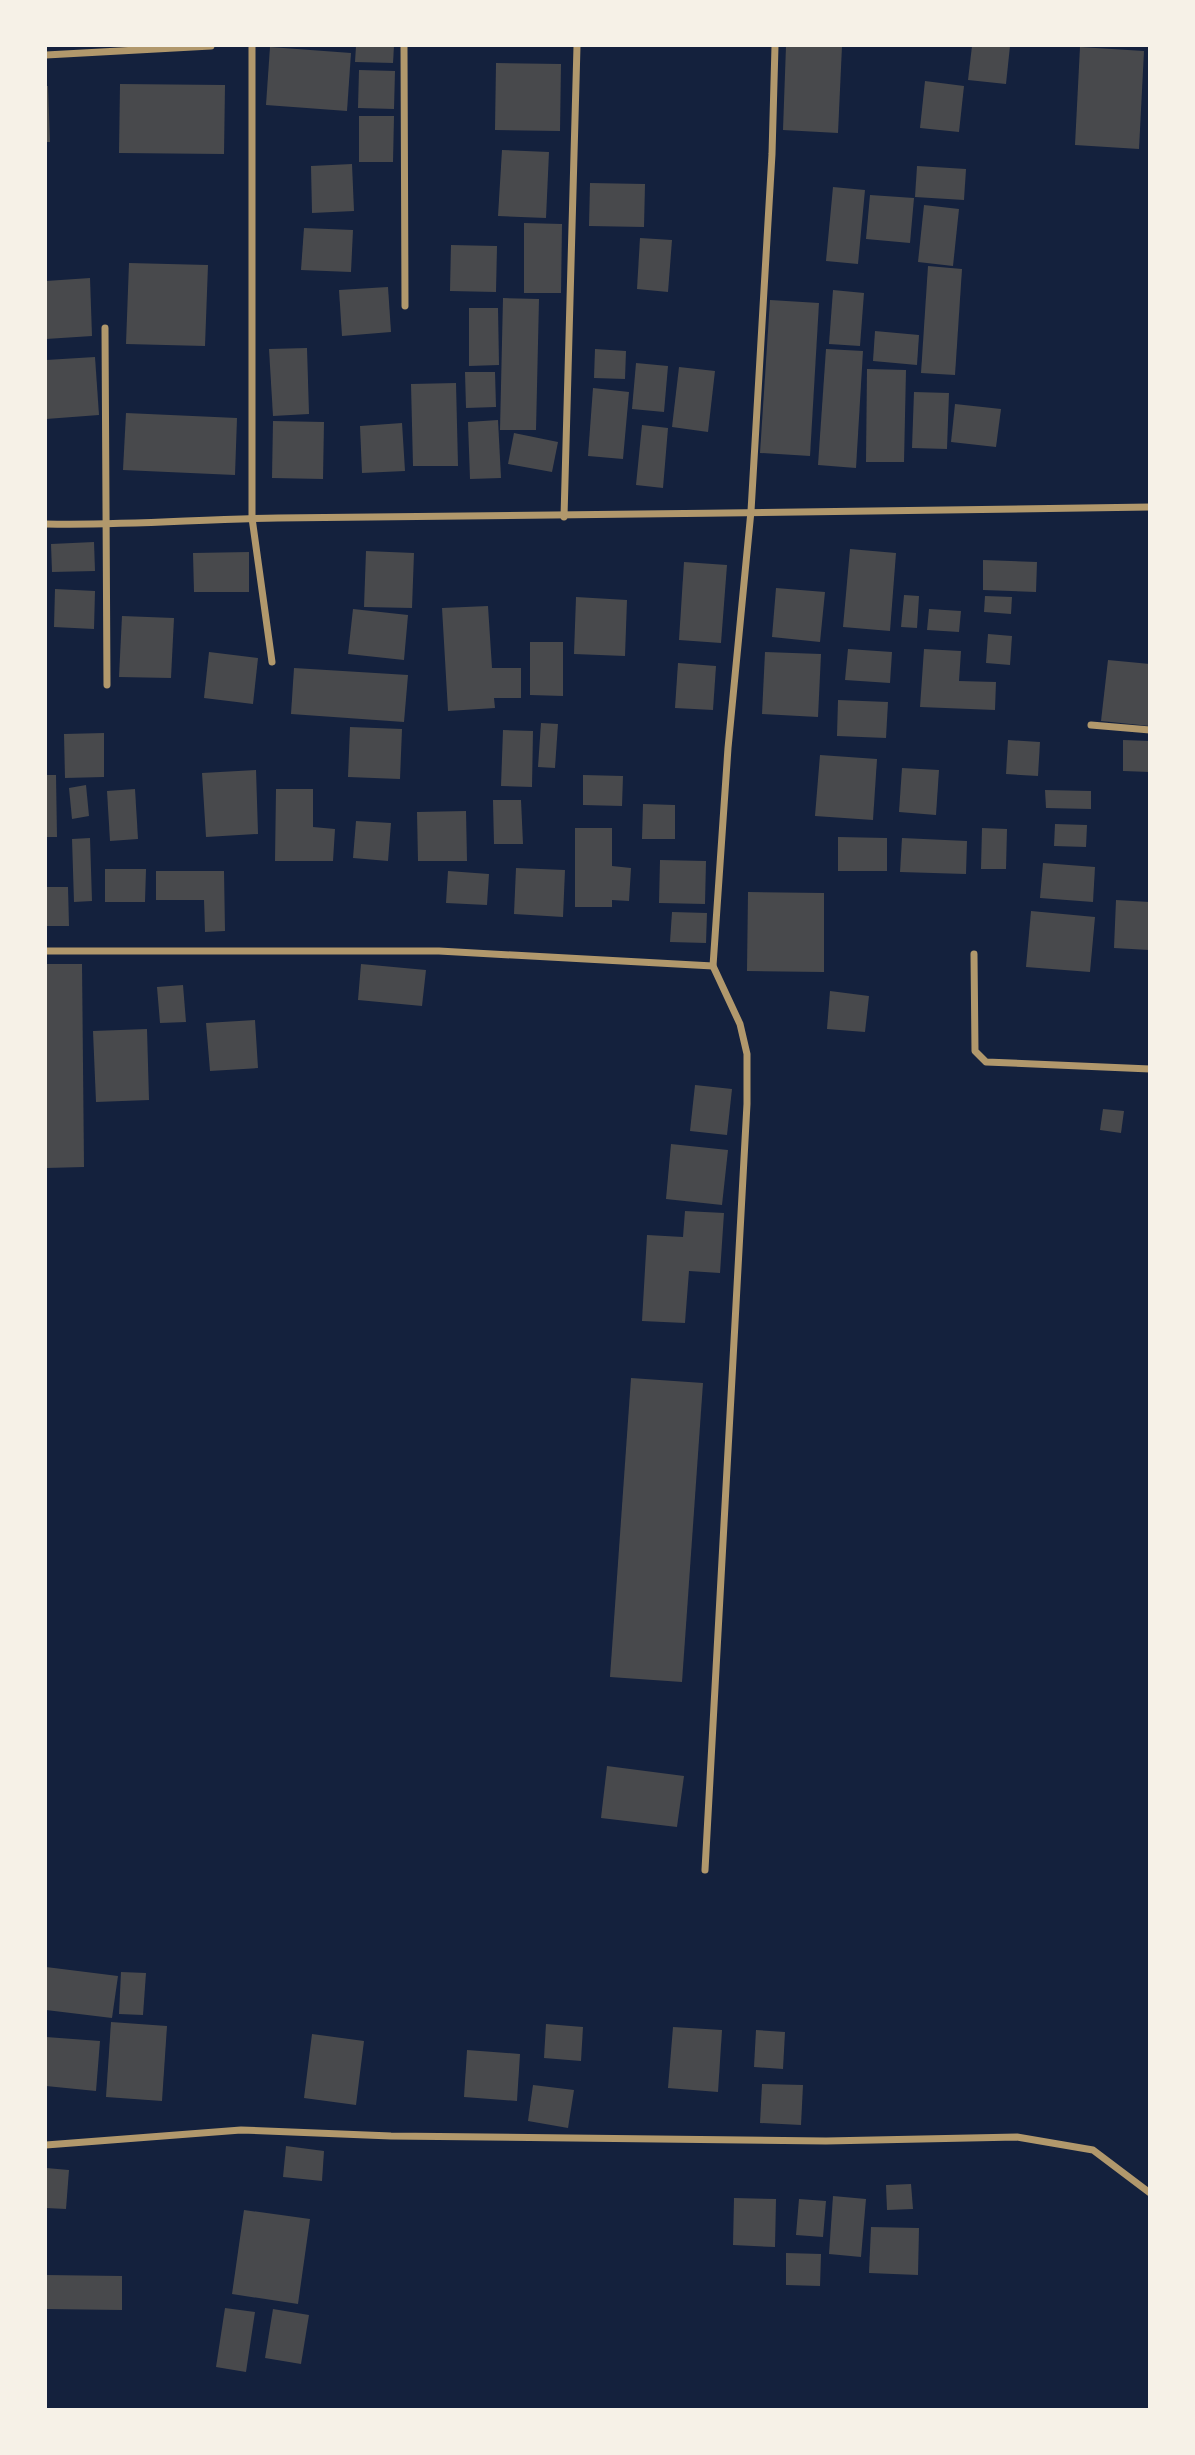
<svg xmlns="http://www.w3.org/2000/svg" width="1195" height="2455" font-family="'Fira Sans Condensed',sans-serif">
<rect width="100%" height="100%" fill="#14213d"/>
<!-- building -->
<g fill="#48494c">
<path d="M356,46h38l-1,17 -38,-1z"/>
<path d="M786,46h56l-4,87 -55,-3z"/>
<path d="M972,46h38l-4,38 -38,-4z"/>
<path d="M270,47l81,6 -4,58 -81,-6z"/>
<path d="M1080,47l64,4 -5,98 -64,-4z"/>
<path d="M496,63l65,1 -1,67 -65,-1z"/>
<path d="M359,70l36,1 -1,38 -36,-1z"/>
<path d="M925,81l39,5 -5,46 -39,-4z"/>
<path d="M120,84l105,1 -1,69 -105,-1z"/>
<path d="M46,86h2l2,56h-4z"/>
<path d="M359,116h35l-1,46h-34z"/>
<path d="M502,150l47,2 -3,66 -48,-2z"/>
<path d="M352,164l2,47 -42,2 -1,-47z"/>
<path d="M917,166l49,3 -2,31 -49,-3z"/>
<path d="M590,183l55,1 -1,43 -55,-1z"/>
<path d="M833,187l32,3 -7,74 -32,-3z"/>
<path d="M870,195l44,3 -4,45 -44,-4z"/>
<path d="M924,205l35,4 -6,57 -35,-4z"/>
<path d="M524,223l38,1 -1,69h-37z"/>
<path d="M304,228l49,2 -2,42 -50,-2z"/>
<path d="M640,238l32,2 -4,52 -31,-3z"/>
<path d="M451,245l46,1 -1,46 -46,-1z"/>
<path d="M129,263l79,2 -3,81 -79,-2z"/>
<path d="M928,266l34,3 -7,106 -34,-2z"/>
<path d="M90,278l2,58 -46,3v-58z"/>
<path d="M388,287l3,45 -49,4 -3,-46z"/>
<path d="M833,290l31,3 -4,53 -31,-2z"/>
<path d="M503,298l36,1 -3,131h-36z"/>
<path d="M770,300l49,3 -9,153 -50,-3z"/>
<path d="M469,308h29l1,57 -30,1z"/>
<path d="M875,331l44,4 -2,30 -44,-4z"/>
<path d="M307,348l2,66 -36,2 -4,-67z"/>
<path d="M595,349l31,2 -1,28 -31,-1z"/>
<path d="M826,349l37,2 -7,117 -38,-3z"/>
<path d="M95,357l4,58 -53,4v-59z"/>
<path d="M636,363l32,3 -4,46 -32,-3z"/>
<path d="M679,367l36,4 -7,61 -36,-5z"/>
<path d="M867,369l39,1 -2,92h-38z"/>
<path d="M465,372h30l1,35 -30,1z"/>
<path d="M456,383l2,83h-45l-2,-82z"/>
<path d="M593,388l36,4 -6,67 -35,-3z"/>
<path d="M914,392l35,1 -2,56 -35,-1z"/>
<path d="M955,404l46,5 -5,38 -45,-5z"/>
<path d="M126,413l111,5 -2,57 -112,-5z"/>
<path d="M498,420l3,58 -31,1 -2,-57z"/>
<path d="M273,421l51,1 -1,57 -51,-1z"/>
<path d="M402,423l3,48 -43,2 -2,-47z"/>
<path d="M642,425l26,3 -5,60 -27,-3z"/>
<path d="M514,433l44,9 -6,30 -44,-8z"/>
<path d="M94,542l1,29 -43,1 -1,-28z"/>
<path d="M850,549l46,4 -6,78 -47,-4z"/>
<path d="M366,551l48,2 -2,55 -48,-1z"/>
<path d="M249,552v40h-55l-1,-39z"/>
<path d="M983,560l54,2 -1,30 -53,-2z"/>
<path d="M684,562l43,3 -6,78 -42,-3z"/>
<path d="M776,588l49,4 -5,50 -48,-5z"/>
<path d="M55,589l40,2 -1,38 -40,-2z"/>
<path d="M904,595l15,1 -2,32 -16,-1z"/>
<path d="M985,596l27,1 -1,17 -27,-2z"/>
<path d="M576,597l51,3 -2,56 -51,-2z"/>
<path d="M488,606l4,62h29v30h-27l1,10 -47,3 -6,-103z"/>
<path d="M353,609l55,6 -4,45 -56,-6z"/>
<path d="M929,609l32,2 -2,21 -32,-2z"/>
<path d="M122,616l52,2 -3,60 -52,-1z"/>
<path d="M988,634l24,2 -2,29 -24,-2z"/>
<path d="M530,642h33v54l-33,-1z"/>
<path d="M848,649l44,3 -2,31 -45,-3z"/>
<path d="M924,649l37,2 -2,30 37,1 -1,28 -75,-3z"/>
<path d="M209,652l49,6 -5,46 -49,-6z"/>
<path d="M765,652l56,2 -3,63 -56,-3z"/>
<path d="M1108,660l42,4v62l-49,-5z"/>
<path d="M678,663l38,3 -3,44 -38,-2z"/>
<path d="M294,668l114,7 -4,47 -113,-8z"/>
<path d="M838,700l50,2 -2,36 -49,-2z"/>
<path d="M541,723l17,1 -3,44 -17,-1z"/>
<path d="M350,727l52,2 -2,50 -52,-2z"/>
<path d="M503,730l30,1 -1,56 -31,-1z"/>
<path d="M104,733v44l-39,1 -1,-44z"/>
<path d="M1008,740l32,2 -2,34 -32,-2z"/>
<path d="M1123,740l27,1v31l-27,-1z"/>
<path d="M820,755l57,4 -4,61 -58,-4z"/>
<path d="M902,768l37,2 -3,45 -37,-3z"/>
<path d="M256,770l2,64 -52,3 -4,-64z"/>
<path d="M46,775h10l1,62h-11z"/>
<path d="M583,775l40,1 -1,30 -39,-1z"/>
<path d="M86,785l3,31 -17,3 -3,-31z"/>
<path d="M135,789l3,50 -28,2 -3,-50z"/>
<path d="M276,789h37v38l22,2 -2,32h-58z"/>
<path d="M1045,790l46,1v18l-45,-1z"/>
<path d="M493,800h28l2,44h-29z"/>
<path d="M643,804l32,1v34h-33z"/>
<path d="M466,811l1,50h-49l-1,-49z"/>
<path d="M356,821l35,2 -3,38 -35,-3z"/>
<path d="M1055,824l32,1 -1,22 -32,-1z"/>
<path d="M575,828h37v38l19,2 -2,33 -17,-1v7h-37z"/>
<path d="M982,828l25,1 -1,40h-25z"/>
<path d="M838,837l49,1v33h-49z"/>
<path d="M90,838l2,63 -18,1 -2,-63z"/>
<path d="M902,838l65,3 -1,33 -66,-2z"/>
<path d="M660,860l46,1 -1,43 -46,-1z"/>
<path d="M1043,863l52,4 -2,35 -53,-4z"/>
<path d="M516,868l49,2 -2,47 -49,-3z"/>
<path d="M105,869h41l-1,33h-40z"/>
<path d="M156,871h68l1,60 -20,1 -1,-32h-48z"/>
<path d="M448,871l41,3 -2,31 -41,-2z"/>
<path d="M46,887h22l1,39h-23z"/>
<path d="M748,892l76,1v79l-77,-1z"/>
<path d="M1116,900l34,2 -1,48 -35,-2z"/>
<path d="M1031,911l64,6 -5,55 -64,-5z"/>
<path d="M672,912l35,1 -1,30 -36,-1z"/>
<path d="M46,964h36l2,203 -38,1z"/>
<path d="M361,964l65,6 -4,36 -64,-6z"/>
<path d="M183,985l3,37 -26,1 -3,-36z"/>
<path d="M830,991l39,5 -4,36 -38,-3z"/>
<path d="M255,1020l3,48 -48,3 -4,-48z"/>
<path d="M147,1029l2,71 -53,2 -3,-71z"/>
<path d="M695,1085l37,4 -5,46 -37,-4z"/>
<path d="M1103,1109l21,2 -3,22 -21,-3z"/>
<path d="M671,1144l57,6 -6,55 -56,-6z"/>
<path d="M685,1211l39,2 -4,60 -31,-2 -4,52 -43,-2 5,-86 36,2z"/>
<path d="M631,1378l72,5 -21,299 -72,-5z"/>
<path d="M607,1766l77,10 -7,51 -76,-9z"/>
<path d="M46,1967l72,9 -6,42 -66,-8z"/>
<path d="M121,1972l25,1 -3,42 -24,-1z"/>
<path d="M111,2022l56,4 -5,75 -56,-4z"/>
<path d="M546,2024l37,3 -2,34 -37,-3z"/>
<path d="M673,2027l49,3 -4,62 -50,-4z"/>
<path d="M756,2030l29,2 -2,37 -29,-2z"/>
<path d="M312,2034l52,7 -8,64 -52,-7z"/>
<path d="M46,2037l54,4 -4,50 -50,-5z"/>
<path d="M467,2050l53,4 -3,47 -53,-4z"/>
<path d="M762,2084l41,1 -2,40 -41,-2z"/>
<path d="M533,2085l41,5 -6,38 -40,-7z"/>
<path d="M286,2146l38,5 -2,30 -39,-4z"/>
<path d="M46,2168l23,2 -3,39 -20,-1z"/>
<path d="M911,2184l2,25 -26,1 -1,-25z"/>
<path d="M833,2196l33,3 -5,58 -32,-3z"/>
<path d="M734,2198l42,1 -1,48 -42,-2z"/>
<path d="M799,2199l27,2 -3,36 -27,-2z"/>
<path d="M244,2210l66,9 -12,85 -66,-10z"/>
<path d="M871,2227l48,1 -1,47 -49,-2z"/>
<path d="M786,2253l35,1 -1,32 -34,-1z"/>
<path d="M46,2275l76,1v34l-76,-1z"/>
<path d="M225,2308l30,4 -9,60 -30,-5z"/>
<path d="M273,2309l36,6 -8,49 -36,-6z"/>
</g>
<g fill="none" stroke-linecap="round" stroke-linejoin="round">
<!-- minor -->
<g stroke="#b1986c" stroke-width="7">
<path d="M252,46v472l20,144"/>
<path d="M404,46l1,260"/>
<path d="M46,55l165,-9"/>
<path d="M105,328l2,357"/>
<path d="M564,517l13,-471"/>
<path d="M46,524c77,2 155,-5 232,-6 291,-1 581,-8 872,-11"/>
<path d="M1091,725l59,5"/>
<path d="M46,951h393l274,15"/>
<path d="M974,954l1,97 11,11 164,7"/>
<path d="M705,1870l42,-766v-50l-7,-30 -27,-58 15,-218 23,-237 21,-357 3,-108"/>
<path d="M46,2145l195,-15 150,6 435,5 191,-4 76,13 57,43"/>
</g>
</g>
<!-- border -->
<rect width="1195" height="2455" fill="none" stroke="#f6f1e7" stroke-width="94"/>
</svg>
